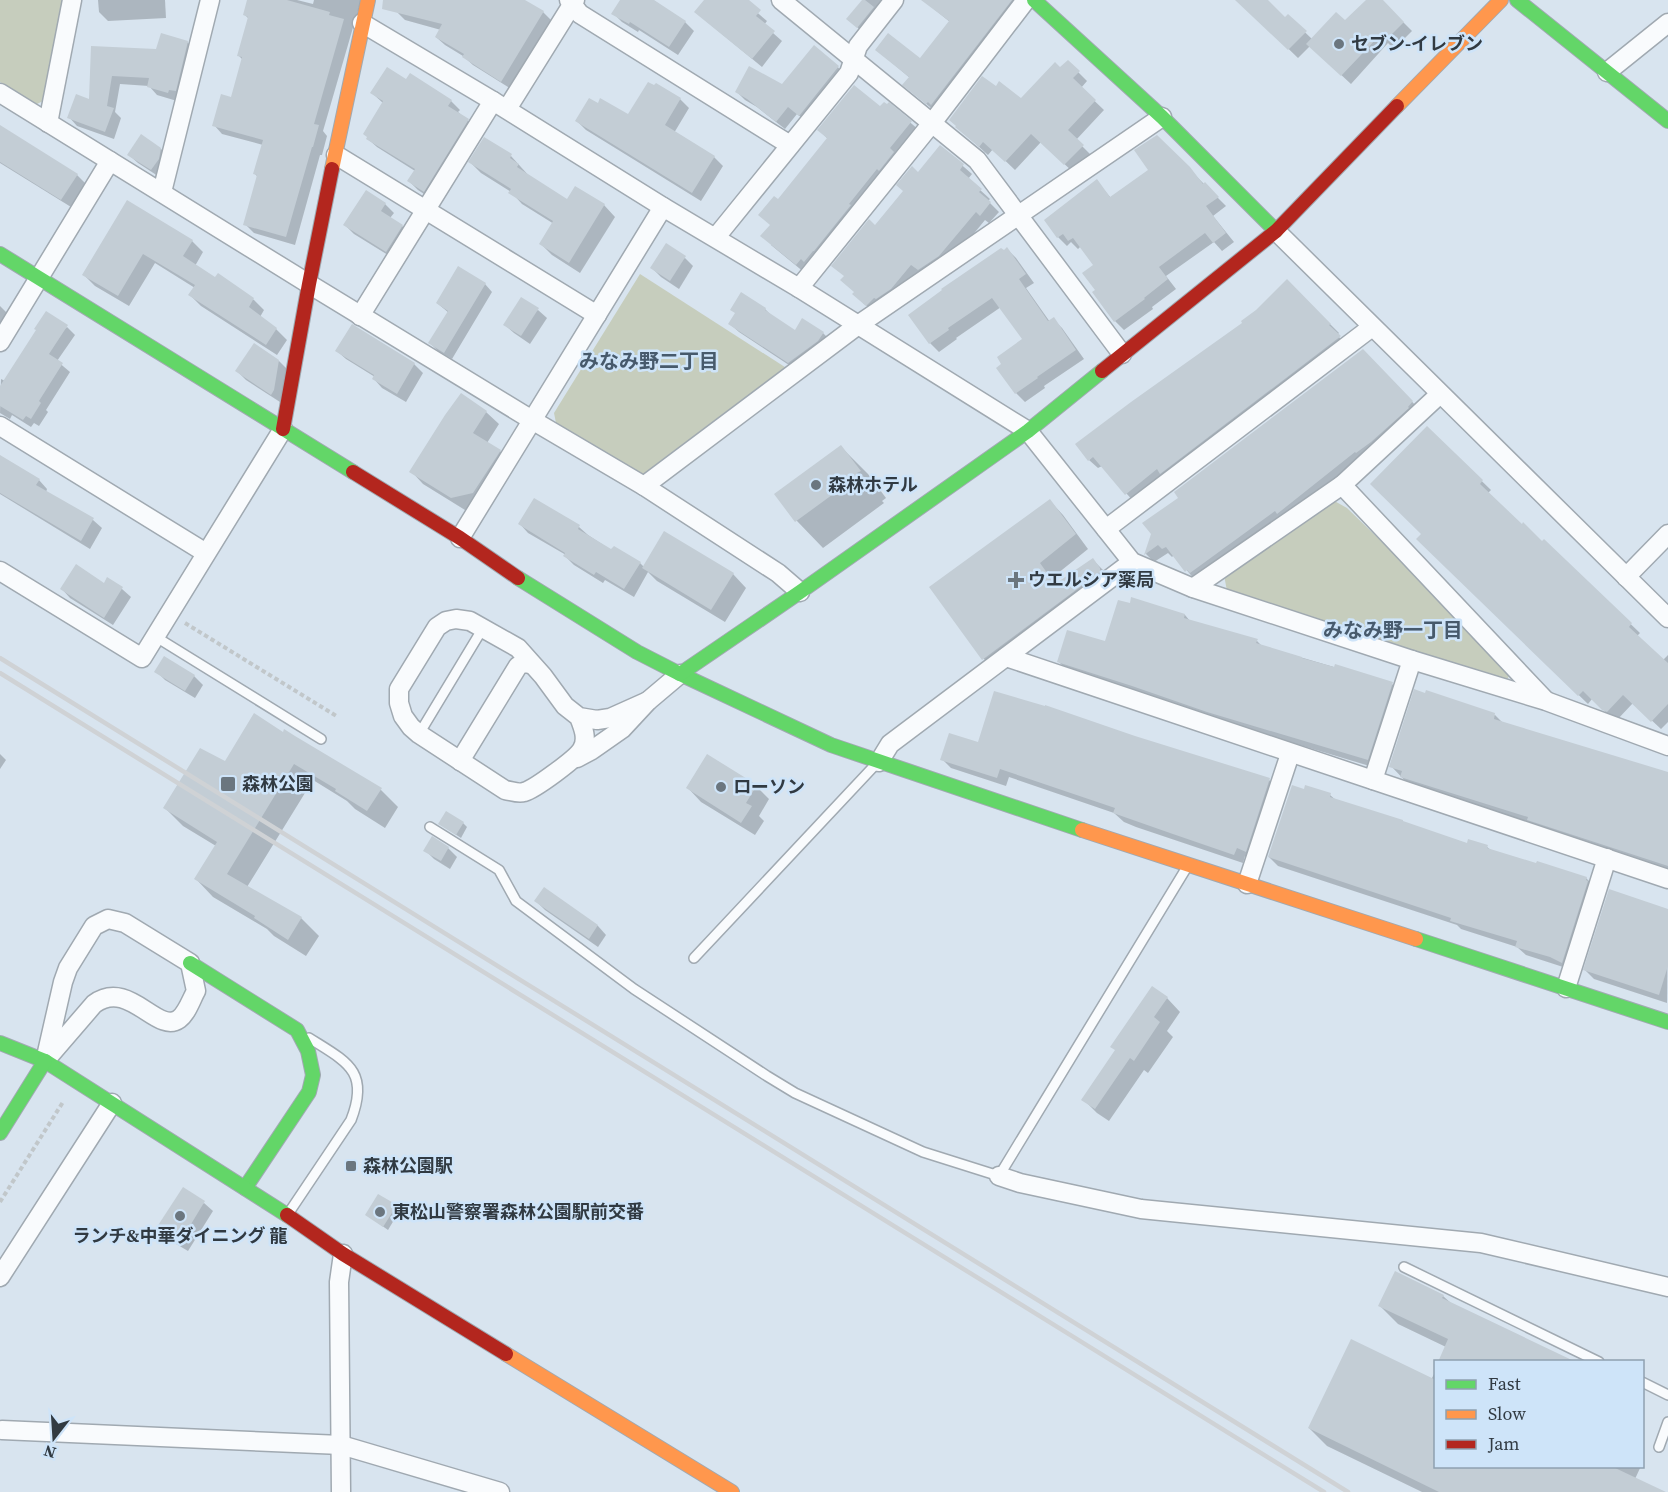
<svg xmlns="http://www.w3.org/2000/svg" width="1668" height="1492" font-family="'Source Serif 4','Noto Sans JP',serif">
<rect width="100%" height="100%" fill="#d8e4ef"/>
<!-- green -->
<g fill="#c6cdbd">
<path d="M0,0h64l-17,99 -10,5 -37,-22z"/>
<path d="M640,274l151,97 -141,102 -11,2 -83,-52 -2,-10z"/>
<path d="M1329,498l18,10 166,161 -8,14 -278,-92 -3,-16z"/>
</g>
<!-- shadow -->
<g fill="#0003">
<path d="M98,0h67l1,18 -58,3 -9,-9z"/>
<path d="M249,0h48l16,4 1,-4h47l-38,131 4,5 -5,19h-2l-25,90 -41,-12 -9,-9 13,-47 -3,-3 8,-29 -41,-11 -8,-9 18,-26 11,-39 -4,-4 10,-37 -4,-4z"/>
<path d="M399,0h124l20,12 9,9 -41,68 -38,-24 -10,-9 -18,-11 -9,-8 5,-7 -36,-10 -9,-9z"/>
<path d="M622,0h31l32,22 9,9 -16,24 -39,-25 -1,2 -16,-10 -9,-9z"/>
<path d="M706,0h37l24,21 -3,4 18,16 -20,26 -57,-47z"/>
<path d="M864,0h33l-30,36 -19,-17z"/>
<path d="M923,0h90l8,8 -85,104 -23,-19 -3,-15 -33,-28 43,10 30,-38z"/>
<path d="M1238,0h27l20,19 3,-3 24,23 33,-17 23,-22h8l8,3 28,28 -18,18 -6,-6 -37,41 -41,-38 -12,12z"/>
<path d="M187,42l9,9 -19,50 -20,-6 -8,-9 -29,-2 -5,28 6,6 -7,21 -37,-13 -8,-9 21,-15 3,-54 64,3z"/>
<path d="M814,47l33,28 -39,48 -11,-9 -12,15 -28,-22 -12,-7 -8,-8 45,-6z"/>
<path d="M1068,62l19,19 -6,7 23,22 -28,30 15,15 -17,18 -33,-31 -26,28 -22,-21 -5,6 -31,-28 39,-39 25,12z"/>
<path d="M407,81l44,20 9,9 -2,2 19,17 -44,71 -15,-10 -9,-9 6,-10 -38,-24 -9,-8 15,-36 -11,-10z"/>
<path d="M680,99l9,9 -15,25 40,24 9,9 -22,35 -115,-71 -9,-9 51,-4z"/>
<path d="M889,104l31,27 -115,142 -34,-28v-19l7,-25 50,-62 -9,-9z"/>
<path d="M0,128l77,47 9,9 -15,23 -71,-44z"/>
<path d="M1157,137l69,69 -13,10 21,26 -12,9 -8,-9 -48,34 10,13 -24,18 1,2 -29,21 -9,-9 -20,-29 2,-2 -2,-24 -14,-20 -3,3 -7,-7 -4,4 -9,-9 38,-56 15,17 40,-28z"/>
<path d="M941,147l31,27 -4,5 22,20 -2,2 11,11 -10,11 -4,-3 -37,45 -72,48 -13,-10 13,-76z"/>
<path d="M161,149l9,9 -9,20 -23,-15 -9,-8z"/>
<path d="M511,156l19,21 38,24 36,4 11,12 -35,56 -28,-18 -11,-11 13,-20 -32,-20 -11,-12 -30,-19 -11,-11z"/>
<path d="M127,202l65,39 11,11 -8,14 20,13 3,-4 36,25 10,10 -4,7 16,12 11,11 -10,15 -76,-49 -11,-11 5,-7 -40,-25 -26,43 -34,-20 -11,-11z"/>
<path d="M385,204l9,9 -4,5 12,8 9,9 -15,25 -42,-26 -9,-9z"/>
<path d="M1007,249l9,9 18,25 -8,5 24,34 3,-3 9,9 22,31 -40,27 1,2 -20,14 -9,-9 -18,-25 27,-28 -24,-33 -45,31 1,1 -18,13 -9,-9z"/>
<path d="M685,258l8,8 -14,23 -18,-12 -9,-9z"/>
<path d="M1287,281l52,52 -2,2 11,11 -213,157 -33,-37 -4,2 -9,-8 155,-137z"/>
<path d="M485,284l7,8 -40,67 -14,-8 -8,-8 19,-30 -12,-10z"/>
<path d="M0,306l10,10 -10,15z"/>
<path d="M765,309l9,9 21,14 28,1 9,9 -34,29 -59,-39 -9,-8z"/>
<path d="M538,310l9,8 -17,26 -16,-11 -9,-8z"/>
<path d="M352,326l62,38 9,9 -17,29 -24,-14 -8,-9 1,-2 -29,-18 -9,-8z"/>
<path d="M67,327l8,8 -18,26 13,11 -24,38 2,2 -9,14 -5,-3 -3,4 -19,-12 -2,4 -10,-6 1,-34 4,2z"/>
<path d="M1363,351l58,60 -41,40 -185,129 -21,-25 -2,2 -4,-4 -14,9 -8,-8 6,-20 28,-36z"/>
<path d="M279,361l9,9 -8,32 -34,-22 -9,-9z"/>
<path d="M486,412l13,12 -12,19 13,8 12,13 -26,41 -21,5 -42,-26 -12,-13z"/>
<path d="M1427,428l64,62 -4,4 56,49 1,-2 96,92 -3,3 26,24 5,-5v67l-7,7 -28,-26 -16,17 -5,-2 -20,-19 -4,5 -170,-165 5,-5z"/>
<path d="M841,447l27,27 18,24 -4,3 2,2 -61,45 -26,-27 -21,-27z"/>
<path d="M0,460l39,20 8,9 -1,3 47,28 9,8 -12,21 -90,-55z"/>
<path d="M1050,501l13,14 25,34 -36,29 5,7 36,-25 13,13 -109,100 -13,-14 -53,-71z"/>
<path d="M520,524l59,3 9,8 24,16 28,12 4,4 89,7 13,14 -21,34 -68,-41 -9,-9 -14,25 -29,-17 -2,3 -29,-18 -9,-9 1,-1 -38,-22z"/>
<path d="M108,579l14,10 9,8 -18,28 -43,-27 -8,-9 42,-4z"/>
<path d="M1132,599l53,16 5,6 67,20 5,5 130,38 9,9 -25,75 -198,-60 -110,-37 -9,-9 47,-19 25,-38z"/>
<path d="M165,658l29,18 9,9 -8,13 -30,-18 -9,-9z"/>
<path d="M1495,715l9,9 164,49v98l-130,-43 -5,-4 -123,-38 -19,-20z"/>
<path d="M283,734l98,56 17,17 -13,21 -30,-19 -8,-8 -34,-21 -66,107 54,31 18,18 -13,20 -32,-20 -7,-7 -54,-32 -17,-18 20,-33 -33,-20 -18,-18 60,-45z"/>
<path d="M1135,737l134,43 9,9 -23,70 -10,-3 -2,7 -107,-36 -12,-5 -10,-9 -105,-36 -3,9 -55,-18 -9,-9z"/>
<path d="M0,754l6,6 -6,9z"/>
<path d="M756,786l13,13 -10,17 5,5 -9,14 -54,-33 -13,-14z"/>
<path d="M1330,795l7,6 131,43 19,3 5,4 94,27 9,9 -24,83 -11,-4 -34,-11 -9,-8 -56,-18 -4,-4 -179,-59 -9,-9z"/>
<path d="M463,823l4,4 -6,11 -21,-14z"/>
<path d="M432,838l16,10 9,9 -7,12 -16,-10 -9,-9z"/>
<path d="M544,889l54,37 8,9 -8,12 -53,-37 -9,-9z"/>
<path d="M1668,911l-1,92 -73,-24 -9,-9z"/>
<path d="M1167,998l13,14 -13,19 6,6 -25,36 -4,-3 -35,51 -12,-8 -14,-14z"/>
<path d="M204,1203l9,8 -25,40 -22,-13 -9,-9z"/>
<path d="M396,1207l4,3 -12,20 -21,-15z"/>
<path d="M1443,1296l9,8 120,58 -126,-15 -48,-23 -18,-18z"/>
<path d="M1436,1370v96h205l-6,13 27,13h-240l-95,-46 -18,-18 122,-48z"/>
</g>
<!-- building -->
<g fill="#c3cdd5">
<path d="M247,0h40l43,12 -1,3 15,4 -30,105 5,1 -6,22h-1l-26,90 -43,-12 14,-50 -4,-1 10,-34 -51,-14 9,-32 10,3 11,-40 -5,-1 11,-39 -5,-2z"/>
<path d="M383,0h142l19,11 -43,71 -39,-25 2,-3 -29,-17 7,-13 -60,-15z"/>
<path d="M620,0h34l32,21 -17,26 -39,-25 -1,2 -18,-10z"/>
<path d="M704,0h45l12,10 -5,6 19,15 -23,28 -58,-47z"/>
<path d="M862,0h3l9,7 -17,21 -11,-9z"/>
<path d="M921,0h91l-81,105 -3,-3 -2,2 -24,-19 7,-8 -34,-27 13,-17 32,25 29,-37z"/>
<path d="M1235,0h33l17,17 3,-3 19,17 -19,19z"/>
<path d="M1366,0h17l21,22 -20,20 -5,-6 -38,40 -35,-32 30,-32 9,8z"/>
<path d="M161,33l27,8 -12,50 -7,-1 -1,3 -21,-6 2,-9 -37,-2 -5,30 7,2 -9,24 -38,-14 9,-24 13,5 2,-53 65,3z"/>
<path d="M814,45l25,21 -40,50 -11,-9 -12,15 -29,-23 -12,-7 14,-26 33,18z"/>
<path d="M1068,60l12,11 -7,7 23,22 -28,30 16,15 -20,20 -33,-31 -26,28 -22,-20 -4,5 -24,-20 1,-1 -7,-6 33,-44 14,10 3,-5 22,17 34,-36 5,5z"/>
<path d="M387,67l19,12 4,-6 42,27 -4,6 21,13 -45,73 -17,-11 8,-12 -49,-30 1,-2 -4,-3 20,-33 -13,-8z"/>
<path d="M648,82l6,3 2,-2 25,15 -16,27 50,31 -23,37 -117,-72 14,-23 9,5 2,-5 28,16z"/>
<path d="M854,85l26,21 4,-4 3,2 2,-2 23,19 -22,27 4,4 -15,19 -2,-2 -28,35 2,1 -37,46h-1l-9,11 -3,-3 -5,6 -36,-29 10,-11 -12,-10 16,-19 4,3 49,-61 -10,-8z"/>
<path d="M0,125l78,49 -17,26 -61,-38z"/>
<path d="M141,134l20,14 -2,11 -8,11 -24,-15z"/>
<path d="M1157,135l33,32 13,17 2,-2 14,15 -13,9 20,27 -13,10 -8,-10 -46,34 9,12 -24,19 1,1 -31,23 -22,-30 3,-2 -13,-17 11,-8 -20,-27 -5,3 -5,-7 -6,4 -13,-18 53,-41 13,18 38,-27 -14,-20z"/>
<path d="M484,137l28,17 -2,4 9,6 -2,3 50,32 8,-13 30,18 -36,59 -30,-19 14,-23 -45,-28 3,-4 -43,-27z"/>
<path d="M940,145l24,19 -4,6 22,19 -3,3 12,10 -11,14 -4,-4 -37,44 -21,14 -7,-5 -20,24 -15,10 -2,-1 -8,8 -14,-12 2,-2 -14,-12 4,-4 -13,-10 38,-47 6,6 28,-34 -7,-6 16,-19 6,6z"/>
<path d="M366,190l20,13 -5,8 22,14 -17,27 -43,-27z"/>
<path d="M127,200l66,40 -10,16 32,21 3,-4 36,25 -5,9 28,21 -11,17 -78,-50 7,-10 -52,-31 -25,42 -36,-21z"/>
<path d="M666,243l20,13 -16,25 -20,-13z"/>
<path d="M1007,247l19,27 -7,5 29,42 6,-4 22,33 -39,27 1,1 -23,16 -19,-26 5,-4 -4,-7 25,-18 -30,-41 -44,30 1,2 -20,14 -21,-29 34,-25 -1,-1 60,-41 3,2z"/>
<path d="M458,266l28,17 -42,70 -16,-10 20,-32 -12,-8z"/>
<path d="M1287,279l44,45 -2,1 12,11 -181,138 -3,-5 -32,26 -32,-38 -5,4 -13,-17 56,-42 111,-79 -1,-2 15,-11z"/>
<path d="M741,292l25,16 -1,2 30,20 7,-12 22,14 -6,9 -30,22 -60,-39 7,-11 -5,-3z"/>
<path d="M521,297l18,11 -18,28 -18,-11z"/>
<path d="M46,311l22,14 -19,29 14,9 -24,38 2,2 -10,16 -5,-3 -3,4 -23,-14v-20l36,-56 -2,-1z"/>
<path d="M352,324l63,39 -18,31 -25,-15 2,-4 -39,-24z"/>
<path d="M254,343l25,17 -5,30 -3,5 -36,-24z"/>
<path d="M1363,349l50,52 -5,6 1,1 -38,34 -15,11 -1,-1 -78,62 -2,-3 -85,62 -3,-3 -2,2 -19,-25 -4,2 -4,-4 -14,10 7,-21 -9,-11 36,-25 -4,-6z"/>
<path d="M461,393l26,18 -14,22 28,17 -28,43 -22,5 -42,-26 36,-57z"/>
<path d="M1427,426l56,54 -3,4 42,40 1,-2 19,19 2,-2 88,84 -3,4 39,36v41l-17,18 -28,-27 -16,17 -5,-2 -19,-19 -5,5 -162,-157 5,-5 -51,-50z"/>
<path d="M841,445l20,26 -4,2 1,3 -63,46 -21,-28z"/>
<path d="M0,455l40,24 -4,6 58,33 -13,23 -81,-48z"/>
<path d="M534,498l46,27 -2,4 33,20 3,-3 27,16 -17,27 -28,-17 -2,3 -31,-19 2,-3 -47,-29z"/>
<path d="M1050,499l26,35 -36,29 15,21 38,-26 7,10v4l-118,88 -53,-73z"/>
<path d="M664,531l70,42 -23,37 -69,-42z"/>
<path d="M76,564l28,19 3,-6 16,10 -19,31 -44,-29z"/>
<path d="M1131,597l54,17 -1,4 74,21 -2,4 46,14v1l32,9 1,-3 58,18 -25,78 -161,-48 -75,-26 -75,-24 10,-32 38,11 13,-41 12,3z"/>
<path d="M164,656l31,19 -10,16 -31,-19z"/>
<path d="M1414,689l11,4 1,-3 69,23 -1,6 174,53v94l-141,-46 1,-3 -128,-40 2,-6 -13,-4z"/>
<path d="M994,691l51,15v-1l90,31 135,42 -24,74 -9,-4 -3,7 -64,-22 -57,-20 2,-5 -115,-39 -3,9 -57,-18 9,-27 29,9z"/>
<path d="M254,713l29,19 1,-3 11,7 87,52 -15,23 -32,-20 1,-2 -42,-25 -67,110 75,43 -14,23 -34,-22 1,-2 -61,-37 23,-37 -54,-34 37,-60 25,13z"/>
<path d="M707,754l50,31 -11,18 6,3 -11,17 -55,-35z"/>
<path d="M1292,785l12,4 1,-4 26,8 -1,4 73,23v1l64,22 1,-4 20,6 -1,3 49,15 1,-2 50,16 -1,3 2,1 -26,82 -12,-6 -35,-10 2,-6 -67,-20 1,-3 -183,-61z"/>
<path d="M446,811l18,11 -8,13 -18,-11z"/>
<path d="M432,836l17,11 -8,14 -18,-10z"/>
<path d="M544,887l54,38 -9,14 -55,-38z"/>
<path d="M1609,889l59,20v57l-9,29 -76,-25z"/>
<path d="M1152,986l16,11 -14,20 6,5 -26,39 -4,-3 -35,51 -14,-9 34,-50 -5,-3z"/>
<path d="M183,1187l22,14 -26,43 -24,-14z"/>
<path d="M378,1194l19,11 -14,22 -18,-12z"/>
<path d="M1395,1271l49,24 -2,3 134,64h-138l10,-23 -70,-33z"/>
<path d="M1351,1339l85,41v87h177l53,25h-227l-131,-64z"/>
</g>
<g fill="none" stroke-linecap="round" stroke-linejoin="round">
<defs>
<g id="lane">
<path d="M156,637l165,102"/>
<path d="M419,734l64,-106"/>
<path d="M430,827l69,43 17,31 118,88 133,87 28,17 128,59 76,24 188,-309"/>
<path d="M694,958l183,-195"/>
<path d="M288,1214l63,-94c19,-49 -4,-58 -42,-82"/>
<path d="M1404,1267l195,95"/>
<path d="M1642,1382l26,13"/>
<path d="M1659,1447l9,-25"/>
</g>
<g id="street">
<path d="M569,0l11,14 210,131"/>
<path d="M781,0l196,160 145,194"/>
<path d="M362,23l131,78 170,106 136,81 229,143 104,131 61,26 219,72 134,41 122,45"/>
<path d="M1607,72l61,-49"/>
<path d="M0,93l309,191 223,136 112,66 134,87 22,19"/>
<path d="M507,109l68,-109"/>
<path d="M48,123l24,-123"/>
<path d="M336,155l261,160"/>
<path d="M162,192l48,-192"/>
<path d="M1276,231l392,387"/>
<path d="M716,237l133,-164 9,-27 36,-46"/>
<path d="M799,288l133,-165 94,-123"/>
<path d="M360,316l133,-215"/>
<path d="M0,342l110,-181"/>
<path d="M0,426l206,127"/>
<path d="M1342,485l203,215"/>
<path d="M644,486l214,-161 304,-208"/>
<path d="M1106,529l266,-202"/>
<path d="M460,538l203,-331"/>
<path d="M0,571l142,87 141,-229"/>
<path d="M1626,577l42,-43"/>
<path d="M1193,588l149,-103 98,-91"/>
<path d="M1006,657l662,222"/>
<path d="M579,717c4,10 9,22 3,32 -5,9 -47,40 -58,43 -6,2 -12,-1 -19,-2l-86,-56 -8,-7 -8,-11 -4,-13v-14l38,-62 9,-6 10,-2 14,2 48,27 25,28 22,30 14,11 18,3 13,-2 38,-17"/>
<path d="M577,758l15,-8 30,-21 26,-28 32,-27"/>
<path d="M460,761l58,-95 6,-3 7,1"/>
<path d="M879,762l11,-18 242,-182"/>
<path d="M1373,780l39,-120"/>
<path d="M1247,884l43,-130"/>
<path d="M108,919l17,4 65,40 6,28c-5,9 -9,22 -17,28 -22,16 -50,-41 -85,-15l-49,57 18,-79 5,-14 26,-42z"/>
<path d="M1566,988l41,-130"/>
<path d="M999,1176l21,7 121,26 340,34 187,44"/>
<path d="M0,1277l112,-174"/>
<path d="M2,1430l339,15 159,47"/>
<path d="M341,1492l-2,-210 4,-28"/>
</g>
<g id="fast">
<path d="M1034,0l128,117 114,114"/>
<path d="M1517,0l151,121"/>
<path d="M0,254l353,218"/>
<path d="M518,578l119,74 43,22 151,71 251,85"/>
<path d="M680,674l120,-82 228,-161 74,-60"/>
<path d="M1416,939l252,83"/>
<path d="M190,963l107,67 11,21 5,24 -4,17 -64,96"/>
<path d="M0,1043l45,18 242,154"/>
<path d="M0,1133l45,-72"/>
</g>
<g id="slow">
<path d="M1397,106l104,-106"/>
<path d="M332,169l36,-169"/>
<path d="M1082,830l334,109"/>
<path d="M506,1354l226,138"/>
</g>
<g id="jam">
<path d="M1102,371l174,-140 121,-125"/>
<path d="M283,429l26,-145 23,-115"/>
<path d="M353,472l107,66 58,40"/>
<path d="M287,1215l56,39 163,100"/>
</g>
</defs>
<!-- lane casing -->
<use href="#lane" stroke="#a0a9b1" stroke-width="12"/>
<!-- street casing -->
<use href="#street" stroke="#a0a9b1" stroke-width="21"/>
<!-- fast casing -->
<use href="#fast" stroke="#a0a9b1" stroke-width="16"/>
<!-- slow casing -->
<use href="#slow" stroke="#a0a9b1" stroke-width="16"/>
<!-- jam casing -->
<use href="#jam" stroke="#a0a9b1" stroke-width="16"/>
<!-- path -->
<g stroke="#c1c7ca" stroke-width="4" stroke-dasharray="4.5 3" stroke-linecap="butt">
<path d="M185,623l153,94"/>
<path d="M0,1202l63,-100"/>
</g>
<!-- lane -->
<use href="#lane" stroke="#f9fbfd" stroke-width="9"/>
<!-- street -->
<use href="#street" stroke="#f9fbfd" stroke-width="18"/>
<!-- fast -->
<use href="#fast" stroke="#63d668" stroke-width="14"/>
<!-- slow -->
<use href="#slow" stroke="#ff974d" stroke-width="14"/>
<!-- jam -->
<use href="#jam" stroke="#b3261e" stroke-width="14"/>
<!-- rail -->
<g stroke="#cfd2d5" stroke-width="4.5">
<path d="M0,658l1348,834"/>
<path d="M0,673l1324,819"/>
</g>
</g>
<!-- markers -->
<g fill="#6b767f" stroke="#cee4f9" stroke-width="2">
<circle cx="1339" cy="44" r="6"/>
<circle cx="816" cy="485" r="6"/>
<path d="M1013 571h6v6h6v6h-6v6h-6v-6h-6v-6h6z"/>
<rect x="220" y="776" width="16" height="16" rx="3"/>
<circle cx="721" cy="787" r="6"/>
<rect x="345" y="1160" width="12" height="12" rx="3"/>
<circle cx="380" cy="1212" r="6"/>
<circle cx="180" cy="1216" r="6"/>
</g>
<g text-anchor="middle" stroke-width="5" stroke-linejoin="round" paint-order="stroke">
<!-- poi labels -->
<g font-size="18" font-weight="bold" fill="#313a42" stroke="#cee4f9" text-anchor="start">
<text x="1351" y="50">セブン-イレブン</text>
<text x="828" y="491">森林ホテル</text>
<text x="1028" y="586">ウエルシア薬局</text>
<text x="242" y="790">森林公園</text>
<text x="733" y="793">ローソン</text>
<text x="363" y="1172">森林公園駅</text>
<text x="392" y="1218">東松山警察署森林公園駅前交番</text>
<text x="180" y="1242" text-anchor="middle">ランチ&amp;中華ダイニング 龍</text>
</g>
<!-- neighbourhood labels -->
<g font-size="20" font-weight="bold" fill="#475a6c" stroke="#cee4f9">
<text x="649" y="368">みなみ野二丁目</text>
<text x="1393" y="637">みなみ野一丁目</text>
</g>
</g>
<!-- legend -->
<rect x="1434" y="1360" width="210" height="108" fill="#cee4f9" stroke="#8fa0b0" stroke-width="1.5"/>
<rect x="1446" y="1380" width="30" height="9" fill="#63d668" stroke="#8fa0b0" stroke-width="1.5"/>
<text x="1488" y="1390" font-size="18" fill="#313a42">Fast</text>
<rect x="1446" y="1410" width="30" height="9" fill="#ff974d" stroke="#8fa0b0" stroke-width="1.5"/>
<text x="1488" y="1420" font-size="18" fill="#313a42">Slow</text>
<rect x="1446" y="1440" width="30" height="9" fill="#b3261e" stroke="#8fa0b0" stroke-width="1.5"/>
<text x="1488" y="1450" font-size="18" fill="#313a42">Jam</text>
<!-- north arrow -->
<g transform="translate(54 1438) rotate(197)" stroke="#cee4f9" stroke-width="4.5" paint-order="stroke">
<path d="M0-4.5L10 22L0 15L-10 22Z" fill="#313a42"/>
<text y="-9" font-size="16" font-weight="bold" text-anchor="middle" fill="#313a42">N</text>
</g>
</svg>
